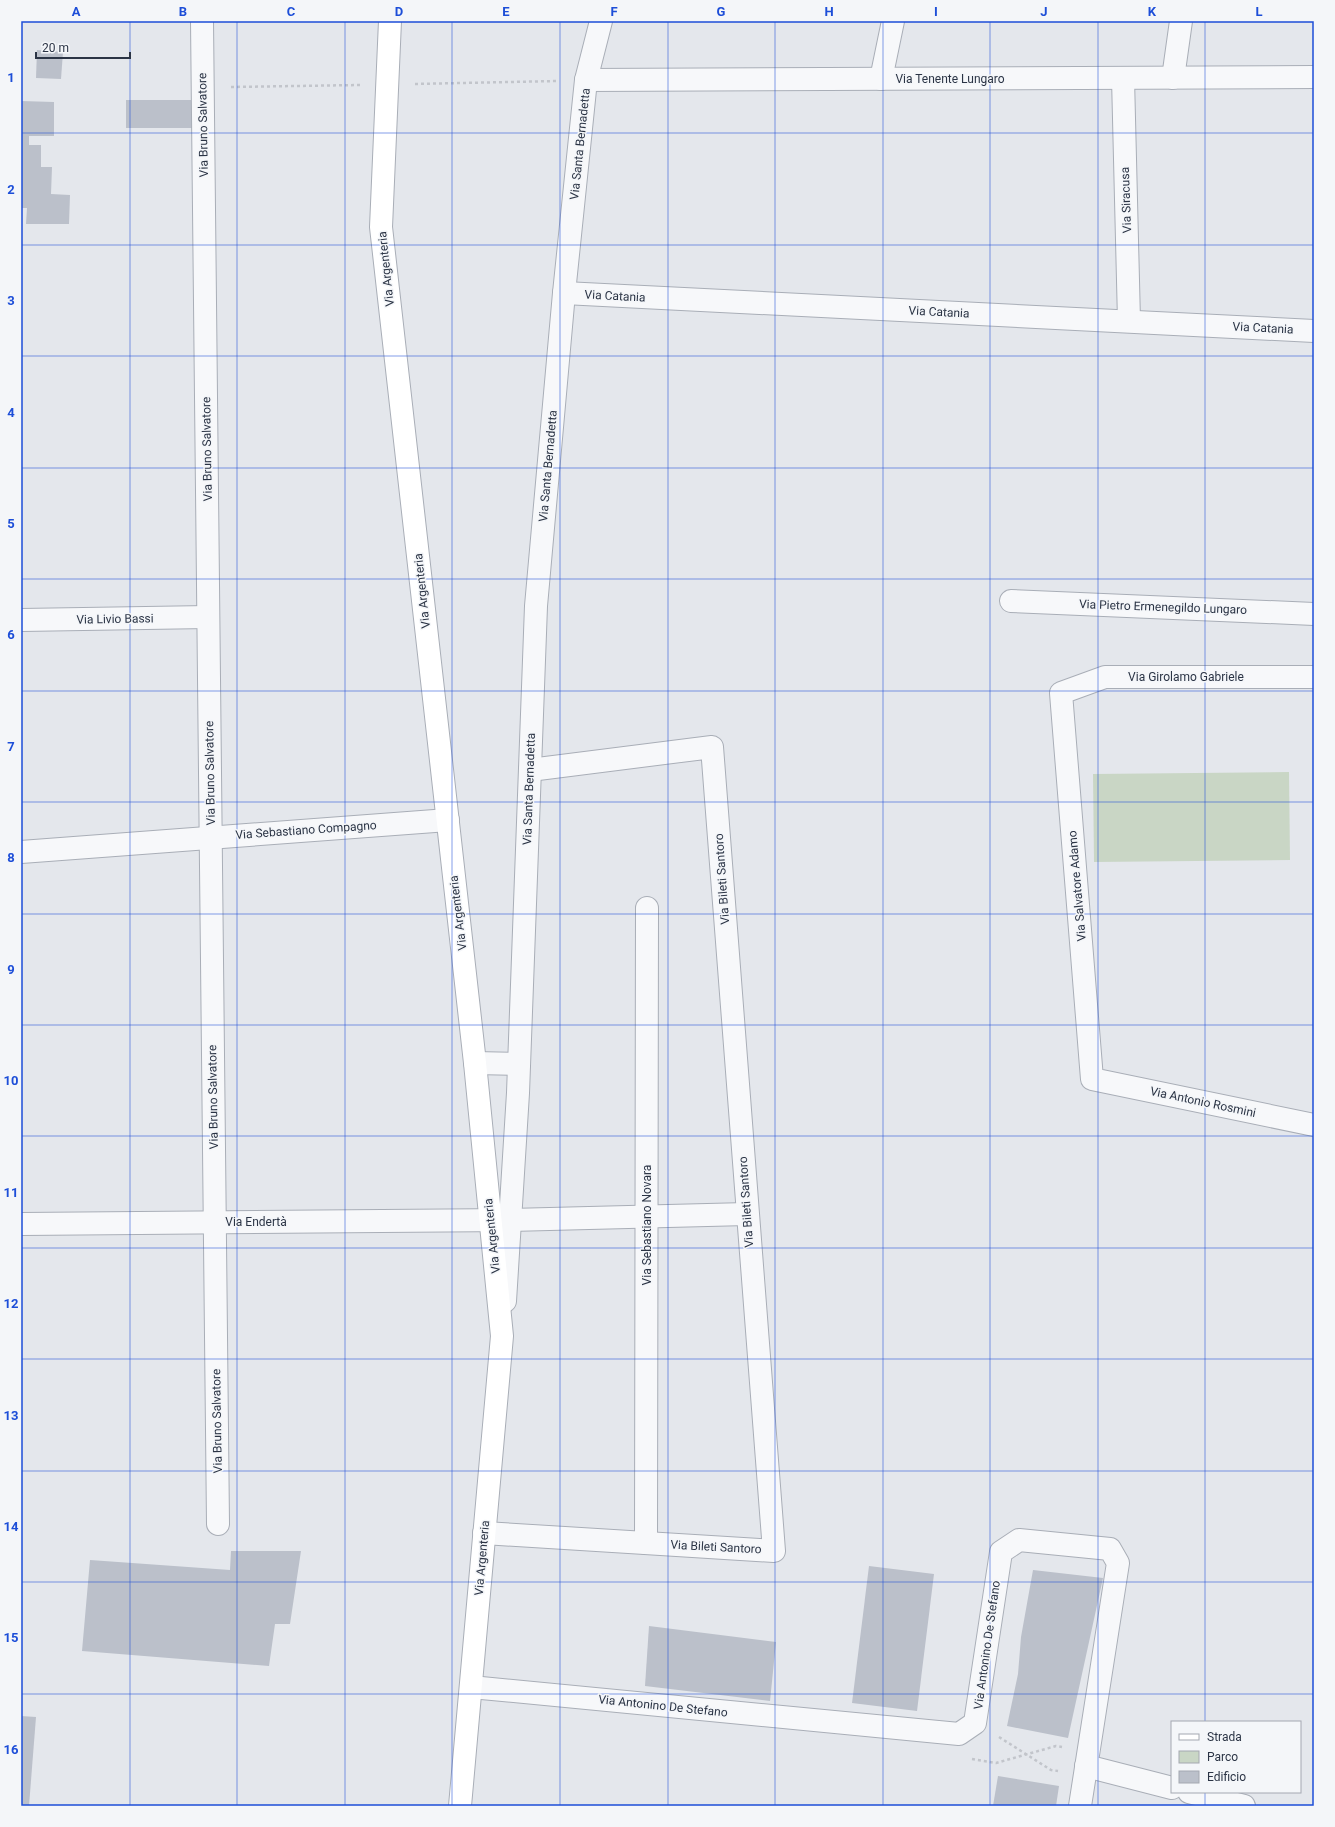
<svg xmlns="http://www.w3.org/2000/svg" width="1335" height="1827" font-family="Roboto,sans-serif">
<rect width="100%" height="100%" fill="#e4e7ec"/>
<!-- green -->
<path fill="#c9d6c5" d="M1289,772l1,88 -196,2 -1,-88z"/>
<!-- building -->
<g fill="#bbc0ca">
<path d="M37,50l26,2 -2,27 -25,-1z"/>
<rect x="126" y="100" width="66" height="28"/>
<path d="M21,101l33,1v34h-25v9h12v22h11l-1,27 19,1 -1,29h-43l1,-16h-6z"/>
<path d="M231,1551h70l-11,73h-15l-6,42 -187,-15 8,-91 140,10z"/>
<path d="M869,1566l65,8 -17,137 -65,-8z"/>
<path d="M1033,1570l70,8 -35,160 -61,-12 11,-52 3,-37z"/>
<path d="M649,1626l127,16 -6,59 -125,-15z"/>
<path d="M21,1716l15,1 -7,89h-8z"/>
<path d="M998,1776l61,10 -3,20h-63z"/>
</g>
<g fill="none" stroke-linecap="round" stroke-linejoin="round">
<defs>
<g id="street">
<path d="M202,21l16,1503"/>
<path d="M1123,78l6,243"/>
<path d="M1173,78l8,-57"/>
<path d="M881,79l12,-58"/>
<path d="M586,80l728,-3"/>
<path d="M564,293l750,38"/>
<path d="M1011,601l303,13"/>
<path d="M21,620l187,-3"/>
<path d="M1314,677h-209l-44,16 31,386 222,46"/>
<path d="M21,852l427,-32"/>
<path d="M475,1063l44,1"/>
<path d="M21,1224l489,-4 237,-6"/>
<path d="M505,1301l13,-208 18,-487 28,-313 22,-213 15,-59"/>
<path d="M484,1533l290,18 -62,-804 -182,23"/>
<path d="M646,1543l1,-635"/>
<path d="M471,1687l488,47 16,-11 26,-171 18,-12 91,9 8,14 -38,243"/>
<path d="M1086,1766l86,22"/>
<path d="M1189,1792l55,14"/>
</g>
<path id="secondary" d="M390,21l-9,206 94,836 27,273 -42,470"/>
</defs>
<!-- street casing -->
<use href="#street" stroke="#a9aeb7" stroke-width="24"/>
<!-- secondary casing -->
<use href="#secondary" stroke="#a9aeb7" stroke-width="24"/>
<!-- path -->
<g stroke="#c2c5cb" stroke-width="2.5" stroke-dasharray="3 3" stroke-linecap="butt">
<path d="M415,84l143,-3"/>
<path d="M231,87l129,-2"/>
<path d="M999,1737l52,33 7,1"/>
<path d="M972,1759l24,4 60,-17 6,1"/>
</g>
<!-- street -->
<use href="#street" stroke="#f7f8fa" stroke-width="22"/>
<!-- secondary -->
<use href="#secondary" stroke="#fff" stroke-width="22"/>
</g>
<!-- grid -->
<path fill="none" stroke="#1d4ed8" stroke-width="1" stroke-opacity="0.55" d="M130,21v1785M237,21v1785M345,21v1785M452,21v1785M560,21v1785M668,21v1785M775,21v1785M883,21v1785M990,21v1785M1098,21v1785M1205,21v1701M21,133h1293M21,245h1293M21,356h1293M21,468h1293M21,579h1293M21,691h1293M21,802h1293M21,914h1293M21,1025h1293M21,1136h1293M21,1248h1293M21,1359h1293M21,1471h1293M21,1582h1293M21,1694h1293M1205,1792v14"/>
<g text-anchor="middle" stroke-width="3" stroke-linejoin="round" paint-order="stroke">
<!-- street labels -->
<g font-size="12" fill="#2b3445" stroke="#f4f6f9">
<text x="950" y="83">Via Tenente Lungaro</text>
<text transform="translate(203 125) rotate(-91)" y="4">Via Bruno Salvatore</text>
<text transform="translate(580 144) rotate(-84)" y="4">Via Santa Bernadetta</text>
<text transform="translate(1126 200) rotate(-92)" y="4">Via Siracusa</text>
<text transform="translate(386 269) rotate(-96)" y="4">Via Argenteria</text>
<text transform="translate(615 296) rotate(3)" y="4">Via Catania</text>
<text transform="translate(939 312) rotate(3)" y="4">Via Catania</text>
<text transform="translate(1263 328) rotate(3)" y="4">Via Catania</text>
<text transform="translate(207 449) rotate(-91)" y="4">Via Bruno Salvatore</text>
<text transform="translate(548 466) rotate(-85)" y="4">Via Santa Bernadetta</text>
<text transform="translate(422 591) rotate(-96)" y="4">Via Argenteria</text>
<text transform="translate(1163 607) rotate(2)" y="4">Via Pietro Ermenegildo Lungaro</text>
<text transform="translate(115 619) rotate(-1)" y="4">Via Livio Bassi</text>
<text x="1186" y="681">Via Girolamo Gabriele</text>
<text transform="translate(210 773) rotate(-91)" y="4">Via Bruno Salvatore</text>
<text transform="translate(529 789) rotate(-88)" y="4">Via Santa Bernadetta</text>
<text transform="translate(306 830) rotate(-4)" y="4">Via Sebastiano Compagno</text>
<text transform="translate(722 879) rotate(-94)" y="4">Via Bileti Santoro</text>
<text transform="translate(1077 886) rotate(-95)" y="4">Via Salvatore Adamo</text>
<text transform="translate(458 913) rotate(-97)" y="4">Via Argenteria</text>
<text transform="translate(213 1097) rotate(-91)" y="4">Via Bruno Salvatore</text>
<text transform="translate(1203 1102) rotate(12)" y="4">Via Antonio Rosmini</text>
<text transform="translate(746 1202) rotate(-94)" y="4">Via Bileti Santoro</text>
<text x="256" y="1226">Via Endertà</text>
<text transform="translate(647 1225) rotate(-90)" y="4">Via Sebastiano Novara</text>
<text transform="translate(492 1236) rotate(-96)" y="4">Via Argenteria</text>
<text transform="translate(217 1421) rotate(-91)" y="4">Via Bruno Salvatore</text>
<text transform="translate(716 1547) rotate(3)" y="4">Via Bileti Santoro</text>
<text transform="translate(482 1558) rotate(-85)" y="4">Via Argenteria</text>
<text transform="translate(987 1645) rotate(-82)" y="4">Via Antonino De Stefano</text>
<text transform="translate(663 1706) rotate(6)" y="4">Via Antonino De Stefano</text>
</g>
</g>
<!-- border -->
<rect width="1335" height="1827" fill="none" stroke="#f4f6f9" stroke-width="44"/>
<!-- legend -->
<rect x="1171" y="1721" width="130" height="72" fill="#f4f6f9" stroke="#a4a8b1"/>
<rect x="1179" y="1734" width="20" height="6" fill="#ffffff" stroke="#a4a8b1"/>
<text x="1207" y="1741" font-size="12" fill="#2b3445">Strada</text>
<rect x="1179" y="1751" width="20" height="12" fill="#c9d6c5" stroke="#a4a8b1"/>
<text x="1207" y="1761" font-size="12" fill="#2b3445">Parco</text>
<rect x="1179" y="1771" width="20" height="12" fill="#bbc0ca" stroke="#a4a8b1"/>
<text x="1207" y="1781" font-size="12" fill="#2b3445">Edificio</text>
<!-- scale -->
<path d="M36 52v6h94v-6" fill="none" stroke="#2b3445" stroke-width="2"/>
<text x="42" y="52" font-size="12" fill="#2b3445" stroke="#f4f6f9" stroke-width="3" paint-order="stroke">20 m</text>
<rect x="22" y="22" width="1291" height="1783" fill="none" stroke="#1d4ed8" stroke-width="1.5"/>
<g font-size="13" text-anchor="middle" font-weight="bold" fill="#1d4ed8">
<text x="76" y="16">A</text>
<text x="183" y="16">B</text>
<text x="291" y="16">C</text>
<text x="399" y="16">D</text>
<text x="506" y="16">E</text>
<text x="614" y="16">F</text>
<text x="721" y="16">G</text>
<text x="829" y="16">H</text>
<text x="936" y="16">I</text>
<text x="1044" y="16">J</text>
<text x="1152" y="16">K</text>
<text x="1259" y="16">L</text>
<text x="11" y="82">1</text>
<text x="11" y="194">2</text>
<text x="11" y="305">3</text>
<text x="11" y="417">4</text>
<text x="11" y="528">5</text>
<text x="11" y="639">6</text>
<text x="11" y="751">7</text>
<text x="11" y="862">8</text>
<text x="11" y="974">9</text>
<text x="11" y="1085">10</text>
<text x="11" y="1197">11</text>
<text x="11" y="1308">12</text>
<text x="11" y="1420">13</text>
<text x="11" y="1531">14</text>
<text x="11" y="1642">15</text>
<text x="11" y="1754">16</text>
</g>
</svg>
